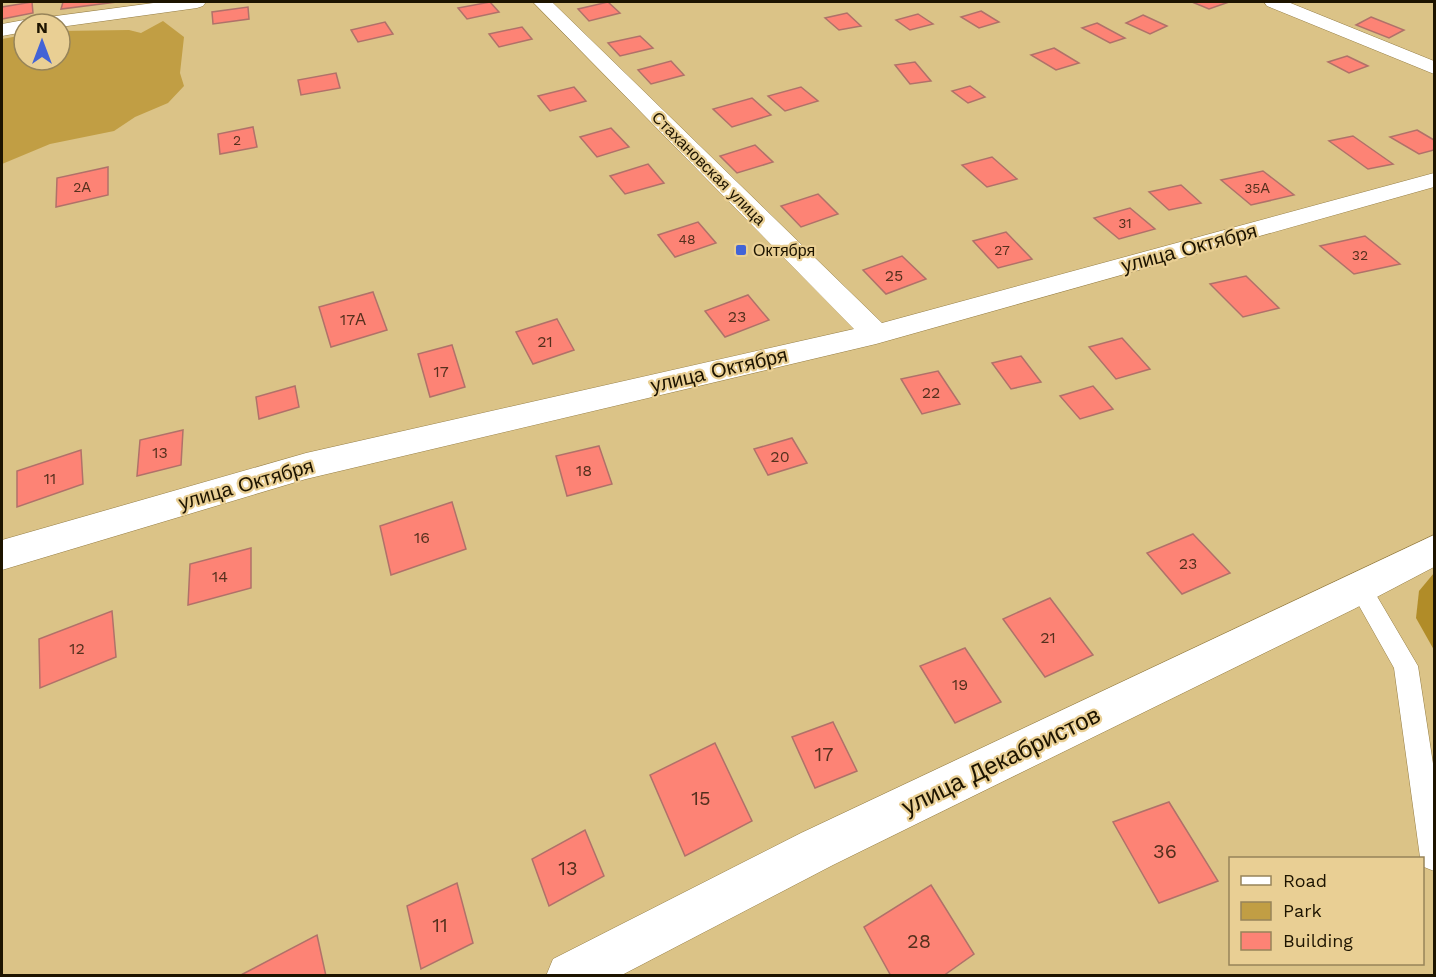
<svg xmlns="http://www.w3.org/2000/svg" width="1436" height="977" font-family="'Work Sans',sans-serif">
<rect width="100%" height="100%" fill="#dbc387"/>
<!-- green -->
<path fill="#c19e44" d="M163,21l21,16 -4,36 4,13 -16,17 -33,14 -21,14 -64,13 -48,20v-125l22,-4v25h36v-29l69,-1 12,3z"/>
<!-- forest -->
<path fill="#b18c28" d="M1434,573v77l-18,-32 3,-27z"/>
<!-- building -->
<g fill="#fd8375" stroke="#b07169" stroke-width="1.5">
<path d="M32,2l1,11 -31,6v-12z"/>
<path d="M63,2h54l-56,7z"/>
<path d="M490,2l9,10 -32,7 -9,-11z"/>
<path d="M608,2l12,11 -31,8 -11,-12z"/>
<path d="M1192,2h37l-20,7z"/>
<path d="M248,7l1,12 -36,5 -1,-12z"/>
<path d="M981,11l18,11 -20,6 -18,-11z"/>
<path d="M847,13l14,13 -22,4 -14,-12z"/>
<path d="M918,14l15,10 -23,6 -14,-10z"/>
<path d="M1143,15l24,11 -17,8 -24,-11z"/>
<path d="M1371,17l33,13 -15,8 -33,-13z"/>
<path d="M385,22l8,12 -35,8 -7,-12z"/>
<path d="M1097,23l28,15 -15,5 -28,-15z"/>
<path d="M522,27l10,12 -33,8 -10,-13z"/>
<path d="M640,36l13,12 -33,8 -12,-13z"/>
<path d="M1054,48l25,15 -23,7 -25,-15z"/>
<path d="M1347,56l21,10 -19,7 -21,-11z"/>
<path d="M671,61l13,14 -33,9 -13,-14z"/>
<path d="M915,62l16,19 -21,3 -15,-19z"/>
<path d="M336,73l4,15 -39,7 -3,-15z"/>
<path d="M970,86l15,11 -17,6 -16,-12z"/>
<path d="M574,87l12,14 -36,10 -12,-15z"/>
<path d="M801,87l17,14 -33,10 -17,-15z"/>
<path d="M752,98l19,17 -39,12 -19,-18z"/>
<path d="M253,127l4,20 -37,7 -2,-20z"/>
<path d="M611,128l18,19 -32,10 -17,-20z"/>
<path d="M1417,130l17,10v10l-15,4 -29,-17z"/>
<path d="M1353,136l40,28 -25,5 -39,-28z"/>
<path d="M755,145l18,17 -36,11 -17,-17z"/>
<path d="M992,157l25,22 -30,8 -25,-22z"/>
<path d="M648,164l16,19 -39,11 -15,-18z"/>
<path d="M108,167v28l-52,12 1,-29z"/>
<path d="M1263,171l31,24 -43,10 -30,-25z"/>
<path d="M1181,185l20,18 -32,7 -20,-18z"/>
<path d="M818,194l20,20 -37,13 -20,-21z"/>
<path d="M1130,208l25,21 -36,10 -25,-21z"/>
<path d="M698,222l18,21 -41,14 -17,-22z"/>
<path d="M1006,232l26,27 -34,9 -25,-27z"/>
<path d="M1365,236l35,28 -46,10 -34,-28z"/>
<path d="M902,256l24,23 -40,15 -23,-24z"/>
<path d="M1246,276l33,32 -36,9 -33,-33z"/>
<path d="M373,292l14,38 -56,17 -12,-40z"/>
<path d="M748,295l21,25 -44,17 -20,-26z"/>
<path d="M557,319l17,31 -41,14 -17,-32z"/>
<path d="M1122,338l28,31 -34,10 -27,-32z"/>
<path d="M452,345l13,42 -35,10 -12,-43z"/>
<path d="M1021,356l20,26 -30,7 -19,-26z"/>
<path d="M938,371l22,33 -38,10 -21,-35z"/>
<path d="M295,386l4,21 -40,12 -3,-22z"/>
<path d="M1093,386l20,23 -33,10 -20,-23z"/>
<path d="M183,430l-2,35 -44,11 3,-36z"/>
<path d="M792,438l15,25 -39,12 -14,-26z"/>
<path d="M599,446l13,38 -45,12 -11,-40z"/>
<path d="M81,450l2,34 -66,23v-36z"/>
<path d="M452,502l14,47 -75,26 -11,-49z"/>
<path d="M1193,534l37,39 -48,21 -35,-41z"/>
<path d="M251,548v40l-63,17 2,-41z"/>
<path d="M1050,598l43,57 -48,22 -42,-58z"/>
<path d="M112,611l4,46 -76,31 -1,-49z"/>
<path d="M965,648l36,54 -46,21 -35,-57z"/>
<path d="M833,722l24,49 -42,17 -23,-51z"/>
<path d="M715,743l37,78 -67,35 -35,-81z"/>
<path d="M1169,802l49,79 -59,22 -46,-81z"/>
<path d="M585,830l19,46 -55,30 -17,-47z"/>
<path d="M457,883l16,60 -52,26 -14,-63z"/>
<path d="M931,885l43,69 -31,22h-52l-27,-49z"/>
<path d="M317,935l9,41h-87z"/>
</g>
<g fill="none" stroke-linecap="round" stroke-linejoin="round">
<defs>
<path id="lane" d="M1360,578l8,3 50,85 16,104v101l-10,-4 -4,-10 -26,-189 -45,-80 3,-7z"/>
<g id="street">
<path d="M161,2h45l-3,4 -6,2 -137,19v-3h-36v8l-22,4v-12l22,-4 8,4 2,-4 7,-2z"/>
<path d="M533,2h19l330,321 552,-150v14l-558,157 -570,135 -304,91v-30l304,-87 548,-124z"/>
<path d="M1264,2h24l146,59v13l-167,-68z"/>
<path d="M1434,535v32l-80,42 -521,256 -213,111h-74l7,-17 248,-126z"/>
</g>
</defs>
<!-- lane casing -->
<use href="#lane" stroke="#957d44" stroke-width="1"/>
<!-- street casing -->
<use href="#street" stroke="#957d44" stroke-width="1"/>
<!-- lane -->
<use href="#lane" fill="#fff" fill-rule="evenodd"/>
<!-- street -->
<use href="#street" fill="#fff" fill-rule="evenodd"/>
</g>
<!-- markers -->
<rect fill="#4263d6" stroke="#e9cf94" stroke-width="2" x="735" y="244" width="12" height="12" rx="3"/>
<g text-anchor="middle" stroke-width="4.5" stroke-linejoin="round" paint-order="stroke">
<!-- far-number labels -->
<g font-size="14" fill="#55301d">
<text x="237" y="145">2</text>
<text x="82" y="192">2А</text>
<text x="1257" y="193">35А</text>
<text x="1125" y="228">31</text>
<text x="687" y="244">48</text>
<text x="1002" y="255">27</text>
<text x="1360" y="260">32</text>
</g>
<!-- far-street labels -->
<g font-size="16" fill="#1d1400" stroke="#e9cf94">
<text transform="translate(709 168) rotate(45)" y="6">Стахановская улица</text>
</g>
<!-- far-poi labels -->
<g font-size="16" fill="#1d1400" stroke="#e9cf94" text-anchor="start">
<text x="753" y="256">Октября</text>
</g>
<!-- number labels -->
<g font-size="16" fill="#55301d">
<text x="894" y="281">25</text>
<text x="737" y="322">23</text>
<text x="353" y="325">17А</text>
<text x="545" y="347">21</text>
<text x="441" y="377">17</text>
<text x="931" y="398">22</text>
<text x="160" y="458">13</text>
<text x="780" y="462">20</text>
<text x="584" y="476">18</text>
<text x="50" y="484">11</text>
<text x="422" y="543">16</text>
<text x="1188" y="569">23</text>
<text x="220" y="582">14</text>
<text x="1048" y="643">21</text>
<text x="77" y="654">12</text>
<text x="960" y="690">19</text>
</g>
<!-- street labels -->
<g font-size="20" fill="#1d1400" stroke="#e9cf94">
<text transform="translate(1189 248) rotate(-15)" y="7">улица Октября</text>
<text transform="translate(719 370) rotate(-13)" y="7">улица Октября</text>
<text transform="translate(246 484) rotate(-16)" y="7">улица Октября</text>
</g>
<!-- near-number labels -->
<g font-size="20" fill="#55301d">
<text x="824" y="761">17</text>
<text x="701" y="805">15</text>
<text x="1165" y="858">36</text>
<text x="568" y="875">13</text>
<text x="440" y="932">11</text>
<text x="919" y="948">28</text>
</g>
<!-- near-street labels -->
<g font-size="24" fill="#1d1400" stroke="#e9cf94">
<text transform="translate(1001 761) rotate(-26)" y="8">улица Декабристов</text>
</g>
</g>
<!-- border -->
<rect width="1436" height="977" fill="none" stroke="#1d1400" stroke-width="6"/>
<!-- legend -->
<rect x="1229" y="857" width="195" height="108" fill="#e9cf94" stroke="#978459" stroke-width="1.5"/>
<rect x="1241" y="876" width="30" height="9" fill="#ffffff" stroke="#978459" stroke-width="1.5"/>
<text x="1283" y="887" font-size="18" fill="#1d1400">Road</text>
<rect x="1241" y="902" width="30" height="18" fill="#c19e44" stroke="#978459" stroke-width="1.5"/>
<text x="1283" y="917" font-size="18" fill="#1d1400">Park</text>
<rect x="1241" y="932" width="30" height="18" fill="#fd8375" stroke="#978459" stroke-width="1.5"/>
<text x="1283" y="947" font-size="18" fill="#1d1400">Building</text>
<!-- north arrow -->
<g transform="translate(42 42)"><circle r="28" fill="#e9cf94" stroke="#978459" stroke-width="1.5"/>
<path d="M0-4.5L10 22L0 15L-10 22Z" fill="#4263d6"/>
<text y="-9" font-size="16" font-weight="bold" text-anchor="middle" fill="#1d1400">N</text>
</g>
</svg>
